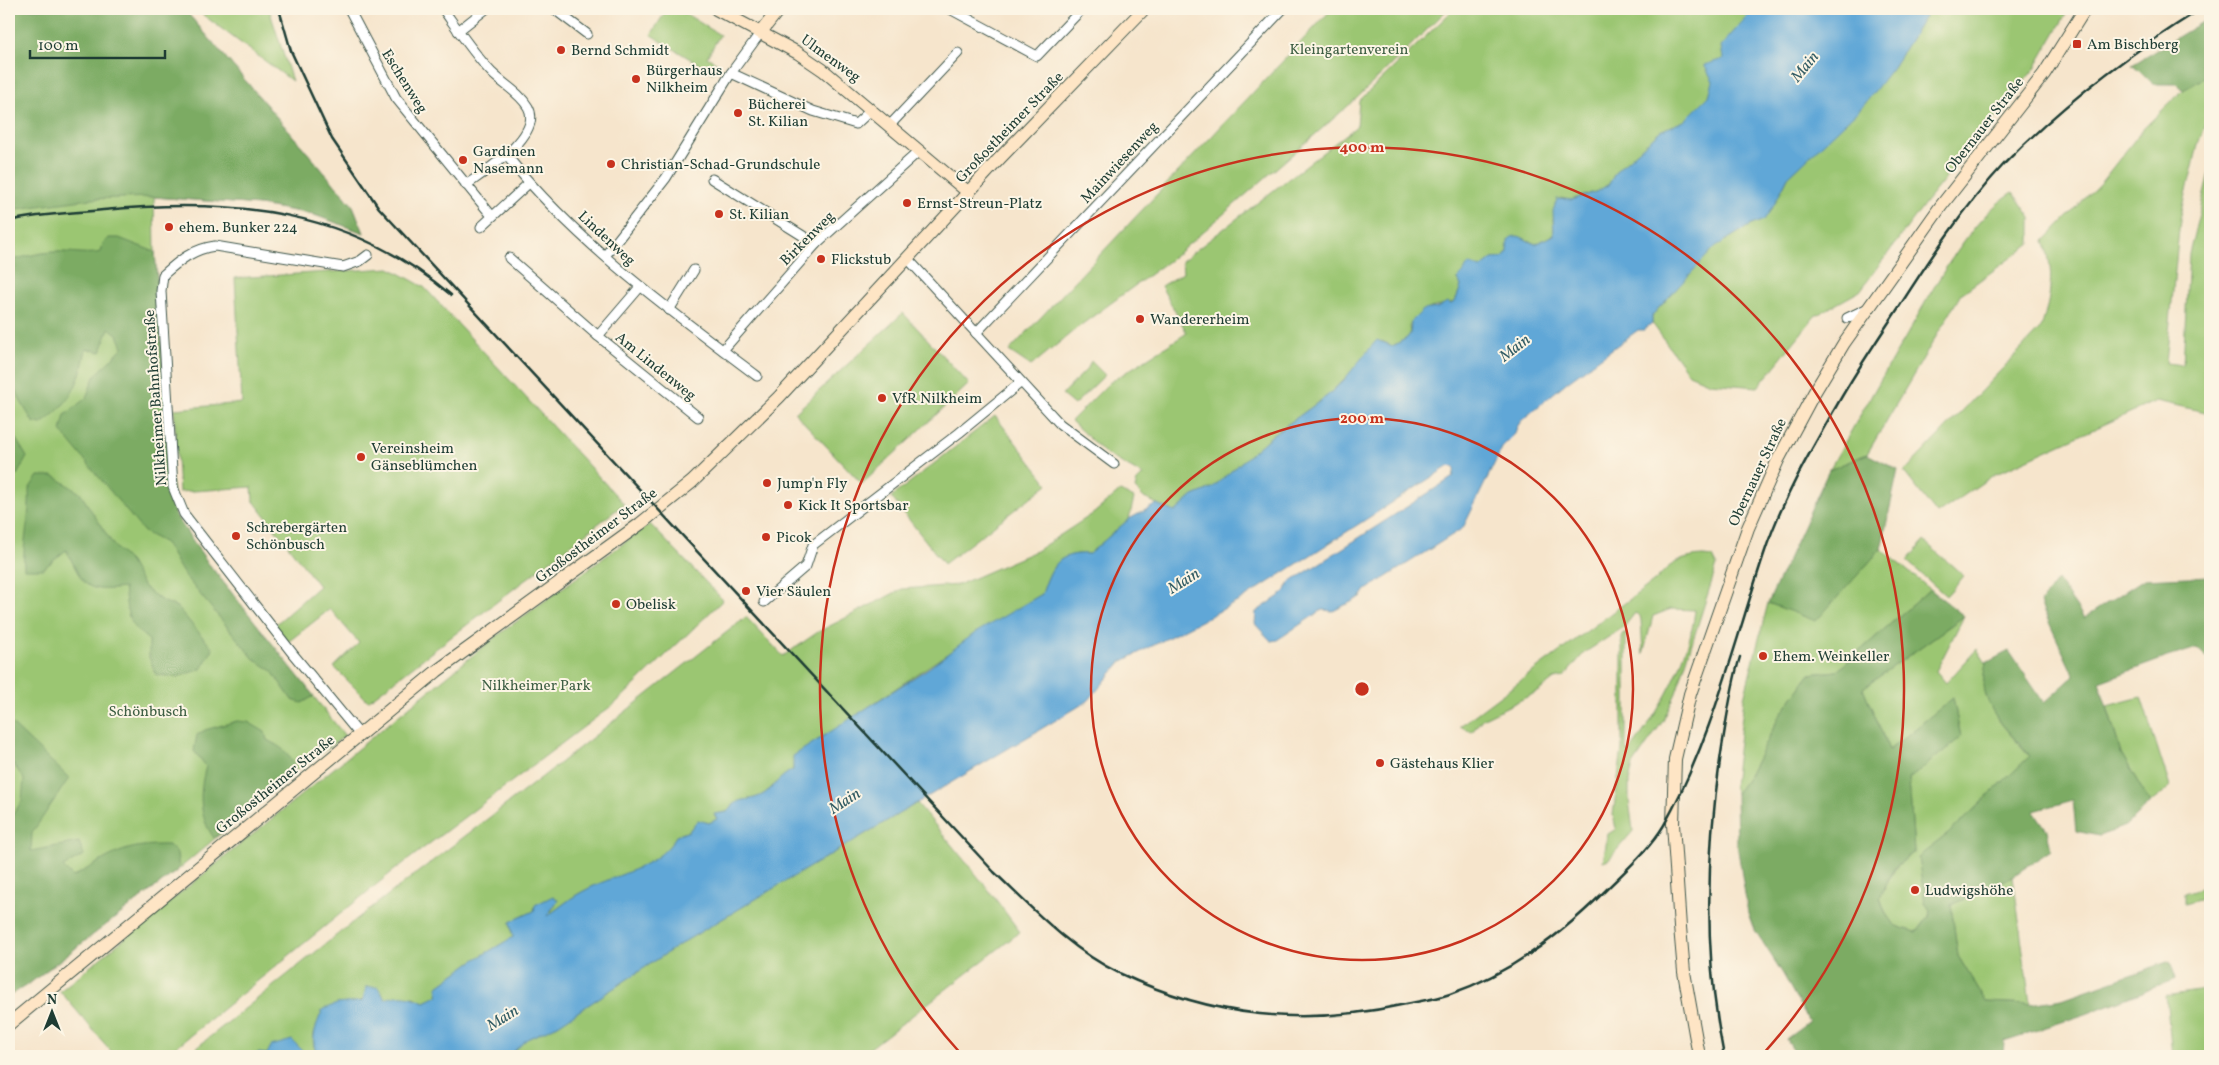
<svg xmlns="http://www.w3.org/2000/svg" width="2219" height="1065" font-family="Vollkorn,serif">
<rect width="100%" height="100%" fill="#fcf5e5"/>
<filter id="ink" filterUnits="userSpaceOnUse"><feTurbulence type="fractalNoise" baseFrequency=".02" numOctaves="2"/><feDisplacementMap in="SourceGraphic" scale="10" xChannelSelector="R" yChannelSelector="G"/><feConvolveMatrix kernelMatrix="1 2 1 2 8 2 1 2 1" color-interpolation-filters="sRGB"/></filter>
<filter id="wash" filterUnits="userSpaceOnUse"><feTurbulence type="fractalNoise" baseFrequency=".0096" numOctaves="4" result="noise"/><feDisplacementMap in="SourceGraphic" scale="20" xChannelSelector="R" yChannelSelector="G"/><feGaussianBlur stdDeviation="1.12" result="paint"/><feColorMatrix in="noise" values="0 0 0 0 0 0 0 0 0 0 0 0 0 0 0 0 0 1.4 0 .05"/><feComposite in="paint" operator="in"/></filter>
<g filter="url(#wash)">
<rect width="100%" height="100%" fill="#f6e5cc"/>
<!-- green -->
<g fill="#9bc672" stroke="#5d8253">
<path d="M9,9h175l169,197 11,27 -52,-19 -52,-9 -106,-8 1,55 19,261 34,50 137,173 -49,34 -117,99 -149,114 -21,13z"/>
<path d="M195,9h74l23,72z"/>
<path d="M667,9h11l42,26 -13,22 12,7 -6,9 -62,-38z"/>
<path d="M1332,9h116l-92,90 -182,158 -97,71 -46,38 -22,-15z"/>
<path d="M1454,9h300l-31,51 -14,36 -25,25 -24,10 -43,39 -8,14 -11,7 -27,9 -10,-2 -8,21 1,15 -18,10 -18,-8 -11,10 2,5 -6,7 -11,1 -11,9 -12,-4 -11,15 3,7 -6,16 -25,6 -21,18 1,8 -3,4 -15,8 -10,-5 -55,55 -57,41 -58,51 -19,8 -18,16 -31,-14 -9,-9 2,-8 6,-6 -37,-21 -35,-33 38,-38 78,-50 -26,-47 22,-13 -1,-12 175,-135 2,-25z"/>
<path d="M1930,9h139l-34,59 -109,134 -66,89 -45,25 -57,71 -48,-4 -21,-9 -37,-51v-7l42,-48 21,-21 34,-21 15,-7 10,-14 14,-28 50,-49 55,-61z"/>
<path d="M2210,75v40l-11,26 -19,78 -14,144 17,2 6,-111 21,-85v244l-54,-12 -161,73 -58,40 -33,-42 137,-144c10,-31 14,-55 3,-87l58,-60 42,-53 39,-38z"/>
<path d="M2013,192l18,26v25l-70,51 -94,160 -38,16c25,-44 50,-88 76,-132 26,-45 63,-118 108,-146z"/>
<path d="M390,268l34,19 200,217 -256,197 -34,-34 25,-24 -29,-34 -42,33 -13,-17 44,-39 -66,-86 -1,-13 -73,5 -5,-83 68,-6 -7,-125z"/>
<path d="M903,313l66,71 -107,100 -67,-71z"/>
<path d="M1091,361l14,14 -31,30 -12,-10 26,-27z"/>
<path d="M995,416l53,68 -104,80 -53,-67z"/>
<path d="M1120,491l14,7 -5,21 -40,35c-32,-2 -38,13 -47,40 -85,50 -165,109 -248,162l-1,14c-14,6 -20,19 -31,25 -16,8 -22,0 -35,17l-12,2 3,5 -9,4 -11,-3 -9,11 -13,5c-16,33 -65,39 -94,56 -12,6 -23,16 -35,24l9,-11 -22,6 -24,11 3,15 -42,25 -33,24v10l-13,6 -11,-5 -29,2 -3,-4 -34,9h-11c-16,15 -32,29 -19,52h-10l-16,-16 -25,15 -81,1 172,-138 179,-137 209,-164 37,39 35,-24 84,-43 56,-4 78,-34 58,-38z"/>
<path d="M650,524l73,76 -105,101 -226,171 -227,184h-50l-55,-65 434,-353z"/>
<path d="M1924,541l40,35 -18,20 -39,-35z"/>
<path d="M1881,549l49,40 -93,82 -27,3 -31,43 -29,57 -14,20 -2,-8 10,-88 24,-95 48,17z"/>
<path d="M1703,556l10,1 4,8 -41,128 -13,28 -30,44 -4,16v19l4,31 -24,28 -6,2 5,-27 8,-5 -3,-14 9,-66v-115l4,-2v118l3,2c30,-40 61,-92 66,-142l-24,-1 -18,7 -10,39 -2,-35 -1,-4 -5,-3 -11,14 -40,26 -20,24 -10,2 -15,12 -57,28 -10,13 -12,-6 197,-147c12,-16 26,-22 46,-23z"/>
<path d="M1964,616l-28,55 10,12 31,-34 9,14c-10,41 19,65 44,93l-82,78 -29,23 6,46 5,7 -1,6 -12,16c-25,-5 -29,-10 -37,-35l16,-30 18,-15 -5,-73 52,-42 -8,-39 -64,52 -26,-62z"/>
<path d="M2141,697l29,90 -20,16 -29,-50 -14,-47z"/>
<path d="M917,803l71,86 32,43 -160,124h-351l18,-17 31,-14 124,-82z"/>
<path d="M2013,876l17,128 -44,-2 -28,-46 -7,-51z"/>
<path d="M2210,885v12l-26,7v-11z"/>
<path d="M2210,989v67h-38l-6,-60z"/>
</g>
<!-- forest -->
<g fill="#7cab64" stroke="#4e744c">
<path d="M9,9h175l169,197 11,27 -52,-19 -52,-9 -106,-8 -64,2 -81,11z"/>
<path d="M2209,18l1,57 -27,15 -6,-6h-23l-22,-19z"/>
<path d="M109,238h10l36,14 19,261 34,50 106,133 -12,7 -10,-3 -21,-30 -17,-11 -70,-84 -19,-32 -21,-11 -83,-101 4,-16 21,-17 8,-21 29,-30 -5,-12 -9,-7 -8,24 -15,-3c-7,36 -14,53 -45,75l-8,-2 -12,-20 -4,-10 -8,-3v-128c18,-5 35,-10 54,-9 13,0 25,3 38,0l2,-9z"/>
<path d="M9,432l7,7 11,18 -10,18 -8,2z"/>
<path d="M1867,454l31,16 -17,79 -65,72 -48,-18 61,-133z"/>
<path d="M38,476h16l26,17 34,53 16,16 14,25 18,14 15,6 36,42 -12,20 -24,8 -21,-2 -7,-18v-17c-23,-17 -21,-25 -25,-52 -42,5 -39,-3 -58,-38l-23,19h-19c-2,-28 7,-51 5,-80z"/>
<path d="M2210,576v85l-13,-13 -32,10 -66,24 22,71 29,50 -25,23 -26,10 -23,-5 -3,-31 -39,11 13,19 4,20 -38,26 -62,29 7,51 28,46 44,2 32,-5 108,-38 6,18 -90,35 -82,27 -1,15h-206l-11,-17 23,-17 -26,-48 -30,-47 -5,-14 -11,-69 -1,-50 14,-20 29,-57 31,-43 27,-3 93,-82 34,27 -101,72 26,62 64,-52 8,39 -52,42 5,73 -19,15 -15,30c7,24 12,30 37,35l12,-15 1,-7 -5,-7 -7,-46 30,-23 82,-78c-24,-29 -55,-51 -44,-93l23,-12 35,52 30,-27 -34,-73 17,-23 27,38 60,-39z"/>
<path d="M237,721l11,1 17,10 2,8c16,8 23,13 29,30l-82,68c-16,-22 -15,-47 -8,-72l-12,-15 3,-16 8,-5z"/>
<path d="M12,724l57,54 -37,55 -1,18 48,-9 5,13 -21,12 10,10c39,-22 50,-33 96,-32l8,8 2,16 -149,114 -21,13v-176l13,-19 2,-22 -10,-14h-5v-40z"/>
</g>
<!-- water -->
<g fill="#61a7d7" stroke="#407286">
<path d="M1754,9h176l-37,58 -29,38 -76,72 -14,28 -10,15 -15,6 -34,21 -59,64 -4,5v7l-8,7h-6l-71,52 -46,39 -4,6 -2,7 -12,12 -40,82 -97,62 -5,7 -28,14 -11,-1 -45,30 -6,1 -16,-17 1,-12 29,-20 4,-9 164,-106 2,-9 -6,-2 -208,134 -120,62 -33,39 -406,242 -124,82 -31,14 -18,17h-191c-9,-15 -2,-31 5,-47l14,-5 26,-3 3,-14h12l7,12c15,-6 26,-3 40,3l12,-6 1,-10 33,-24 42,-25 -3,-15 24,-11 1,-6 18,-9 5,4 -11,16c12,-8 23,-18 35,-24 29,-17 78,-24 94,-56l13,-5 9,-11 11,3 8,-4 -3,-5 13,-2c13,-17 19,-9 35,-17 11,-6 17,-19 31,-25v-14l137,-89 45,-34 67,-39c9,-27 15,-42 47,-40l40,-35 28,-15 18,8 18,-16 19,-8 58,-51 57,-41 16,-15 32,-39 2,-2 16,6 14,-8 3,-4 1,-12 12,-12 14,-2 10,-6 4,2 4,-2 6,-16 -3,-7 11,-15 12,4 11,-9 11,-1 5,-6v-12c10,-10 18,2 28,4l18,-9 -1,-24 4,-12 15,1 26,-9 11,-7 8,-14 43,-39 24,-10 25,-25 4,-15 -9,-16 19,-6 -2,-13z"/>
<path d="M292,1040l16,16h-56l6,-3 9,1 4,-8z"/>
</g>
</g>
<g filter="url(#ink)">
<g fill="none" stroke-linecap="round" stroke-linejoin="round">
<defs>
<g id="street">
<path d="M349,9l47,89 96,118"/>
<path d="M443,9c15,21 31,45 49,64 11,11 28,20 36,34 16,28 -44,65 -62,78"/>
<path d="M554,9l33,25"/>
<path d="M950,9l87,47 45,-47"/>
<path d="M458,31l28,-22"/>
<path d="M731,73l82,38 43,13 15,-14"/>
<path d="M890,125l68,-72"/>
<path d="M507,156c70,87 161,153 250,220"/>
<path d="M712,179l104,65"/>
<path d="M481,227l48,-44"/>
<path d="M605,256l61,-78 65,-105 30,-41"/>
<path d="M509,258l89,78 42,-49"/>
<path d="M908,259l152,165 54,40"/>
<path d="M669,310l25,-40"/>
<path d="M1847,318l21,-10"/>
<path d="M976,333l307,-324"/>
<path d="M598,336l100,81"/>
<path d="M723,350l93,-106 102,-92"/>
<path d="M764,602l42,-36 7,-21 146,-112 61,-50"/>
<path d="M360,735l-67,-81 -109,-140 -11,-27 -12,-196 2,-16c17,-15 30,-26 52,-29l128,21 17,-6 8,-6"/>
</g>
<g id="secondary">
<path d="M716,9l82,44 25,17 146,123"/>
<path d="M761,32l18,-23"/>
<path d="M9,1024l428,-353 203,-147 52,-42 87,-85 221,-239 144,-149"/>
<path d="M1699,1056l-15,-84 -4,-45 -7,-103 2,-65 15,-65 58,-166 30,-68 36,-67 30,-50 97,-137 103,-132 41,-65"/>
</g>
</defs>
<!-- street casing -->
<use href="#street" stroke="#3f564b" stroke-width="11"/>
<!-- secondary casing -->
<use href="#secondary" stroke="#3f564b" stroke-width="14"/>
<!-- street -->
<use href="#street" stroke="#fff" stroke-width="9"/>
<!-- secondary -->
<use href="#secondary" stroke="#fee5c5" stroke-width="12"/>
<!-- rail -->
<g stroke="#1f3d34" stroke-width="2.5">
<path d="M279,9l12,42 41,88 47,69 615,664c39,37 77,78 125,101 95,45 185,54 287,31 14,-3 30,-5 44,-10 59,-20 111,-59 155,-103 20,-20 45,-42 59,-66 47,-84 69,-177 99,-268 17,-53 46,-104 74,-152 19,-34 41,-66 62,-98 32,-50 65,-100 106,-144 59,-60 125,-110 196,-154"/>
<path d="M9,221c30,-7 63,-8 94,-11 129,-12 246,-2 348,85"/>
<path d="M1724,1056c-21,-102 -18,-206 -2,-309 5,-30 9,-61 18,-90"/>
</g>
</g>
</g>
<!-- distance rings -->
<g fill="none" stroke="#c8321e" stroke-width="2.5">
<circle cx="1362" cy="689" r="271"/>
<path d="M962 1055A542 542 0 1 1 1762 1055"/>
</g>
<!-- markers -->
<g fill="#c8321e" stroke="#fcf5e5" stroke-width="2">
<rect x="2072" y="39" width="10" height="10" rx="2.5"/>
<circle cx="561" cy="50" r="5"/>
<circle cx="636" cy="79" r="5"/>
<circle cx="738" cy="113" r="5"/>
<circle cx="463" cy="160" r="5"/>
<circle cx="611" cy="164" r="5"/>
<circle cx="907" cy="203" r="5"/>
<circle cx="719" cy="214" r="5"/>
<circle cx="169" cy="227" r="5"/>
<circle cx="821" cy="259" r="5"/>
<circle cx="1140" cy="319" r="5"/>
<circle cx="882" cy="398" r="5"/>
<circle cx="361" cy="457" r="5"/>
<circle cx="767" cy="483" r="5"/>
<circle cx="788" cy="505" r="5"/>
<circle cx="236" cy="536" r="5"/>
<circle cx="766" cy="537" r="5"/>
<circle cx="746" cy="591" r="5"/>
<circle cx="616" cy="604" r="5"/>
<circle cx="1763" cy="656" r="5"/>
<circle cx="1380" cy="763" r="5"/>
<circle cx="1915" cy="890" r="5"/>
</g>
<g text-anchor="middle" stroke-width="4" stroke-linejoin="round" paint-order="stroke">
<!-- poi labels -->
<g font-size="15" fill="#1f3d34" stroke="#fcf5e5" text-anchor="start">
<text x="2087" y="49">Am Bischberg</text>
<text x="571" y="55">Bernd Schmidt</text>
<text x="646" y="75">Bürgerhaus<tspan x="646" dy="17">Nilkheim</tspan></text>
<text x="748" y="109">Bücherei<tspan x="748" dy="17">St. Kilian</tspan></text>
<text x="473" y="156">Gardinen<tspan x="473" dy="17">Nasemann</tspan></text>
<text x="621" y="169">Christian-Schad-Grundschule</text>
<text x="917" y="208">Ernst-Streun-Platz</text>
<text x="729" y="219">St. Kilian</text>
<text x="179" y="232">ehem. Bunker 224</text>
<text x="831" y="264">Flickstub</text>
<text x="1150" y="324">Wandererheim</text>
<text x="892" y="403">VfR Nilkheim</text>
<text x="371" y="453">Vereinsheim<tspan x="371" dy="17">Gänseblümchen</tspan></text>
<text x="777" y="488">Jump'n Fly</text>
<text x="798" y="510">Kick It Sportsbar</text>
<text x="246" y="532">Schrebergärten<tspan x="246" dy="17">Schönbusch</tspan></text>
<text x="776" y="542">Picok</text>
<text x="756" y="596">Vier Säulen</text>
<text x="626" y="609">Obelisk</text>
<text x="1773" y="661">Ehem. Weinkeller</text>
<text x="1390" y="768">Gästehaus Klier</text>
<text x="1925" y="895">Ludwigshöhe</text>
</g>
<!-- park labels -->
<g font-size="15" fill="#3e5f44" stroke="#fcf5e5">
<text x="1349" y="54">Kleingartenverein</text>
<text x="536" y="690">Nilkheimer Park</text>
<text x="148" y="716">Schönbusch</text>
</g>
<!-- street labels -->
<g font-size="15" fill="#1f3d34" stroke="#fcf5e5">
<text transform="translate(831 58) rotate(36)" y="5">Ulmenweg</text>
<text transform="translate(405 81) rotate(58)" y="5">Eschenweg</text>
<text transform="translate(1984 125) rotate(-52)" y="5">Obernauer Straße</text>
<text transform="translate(1009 127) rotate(-46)" y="5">Großostheimer Straße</text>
<text transform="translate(1119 162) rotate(-47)" y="5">Mainwiesenweg</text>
<text transform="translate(607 238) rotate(43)" y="5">Lindenweg</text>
<text transform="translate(807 238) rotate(-45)" y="5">Birkenweg</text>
<text transform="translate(656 366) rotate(39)" y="5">Am Lindenweg</text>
<text transform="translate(155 398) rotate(-94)" y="5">Nilkheimer Bahnhofstraße</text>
<text transform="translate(1757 472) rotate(-65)" y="5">Obernauer Straße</text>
<text transform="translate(596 535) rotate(-37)" y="5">Großostheimer Straße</text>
<text transform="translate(275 784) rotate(-39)" y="5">Großostheimer Straße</text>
</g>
<!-- water labels -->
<g font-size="16" font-style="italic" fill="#335d65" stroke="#fcf5e5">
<text transform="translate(1804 66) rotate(-51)" y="6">Main</text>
<text transform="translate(1514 347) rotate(-38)" y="6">Main</text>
<text transform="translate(1183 580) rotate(-32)" y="6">Main</text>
<text transform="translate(844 800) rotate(-33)" y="6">Main</text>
<text transform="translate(502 1017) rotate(-32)" y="6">Main</text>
</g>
</g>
<circle cx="1362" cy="689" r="8" fill="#c8321e" stroke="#fcf5e5" stroke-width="2.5"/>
<g font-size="15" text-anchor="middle" font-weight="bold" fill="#c8321e" stroke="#fcf5e5" stroke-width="4" stroke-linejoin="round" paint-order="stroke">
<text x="1362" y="152">400 m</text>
<text x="1362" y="423">200 m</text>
</g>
<!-- margin -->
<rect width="2219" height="1065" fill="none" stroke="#fcf5e5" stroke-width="30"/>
<!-- north arrow -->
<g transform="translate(52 1012)" stroke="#fcf5e5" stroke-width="4" paint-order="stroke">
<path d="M0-4L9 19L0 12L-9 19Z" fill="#1f3d34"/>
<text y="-8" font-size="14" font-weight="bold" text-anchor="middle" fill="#1f3d34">N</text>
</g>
<!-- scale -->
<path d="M30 50v8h135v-8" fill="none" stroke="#1f3d34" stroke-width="2.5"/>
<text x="38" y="50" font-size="15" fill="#1f3d34" stroke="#fcf5e5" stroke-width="4" paint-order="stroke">100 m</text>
</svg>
